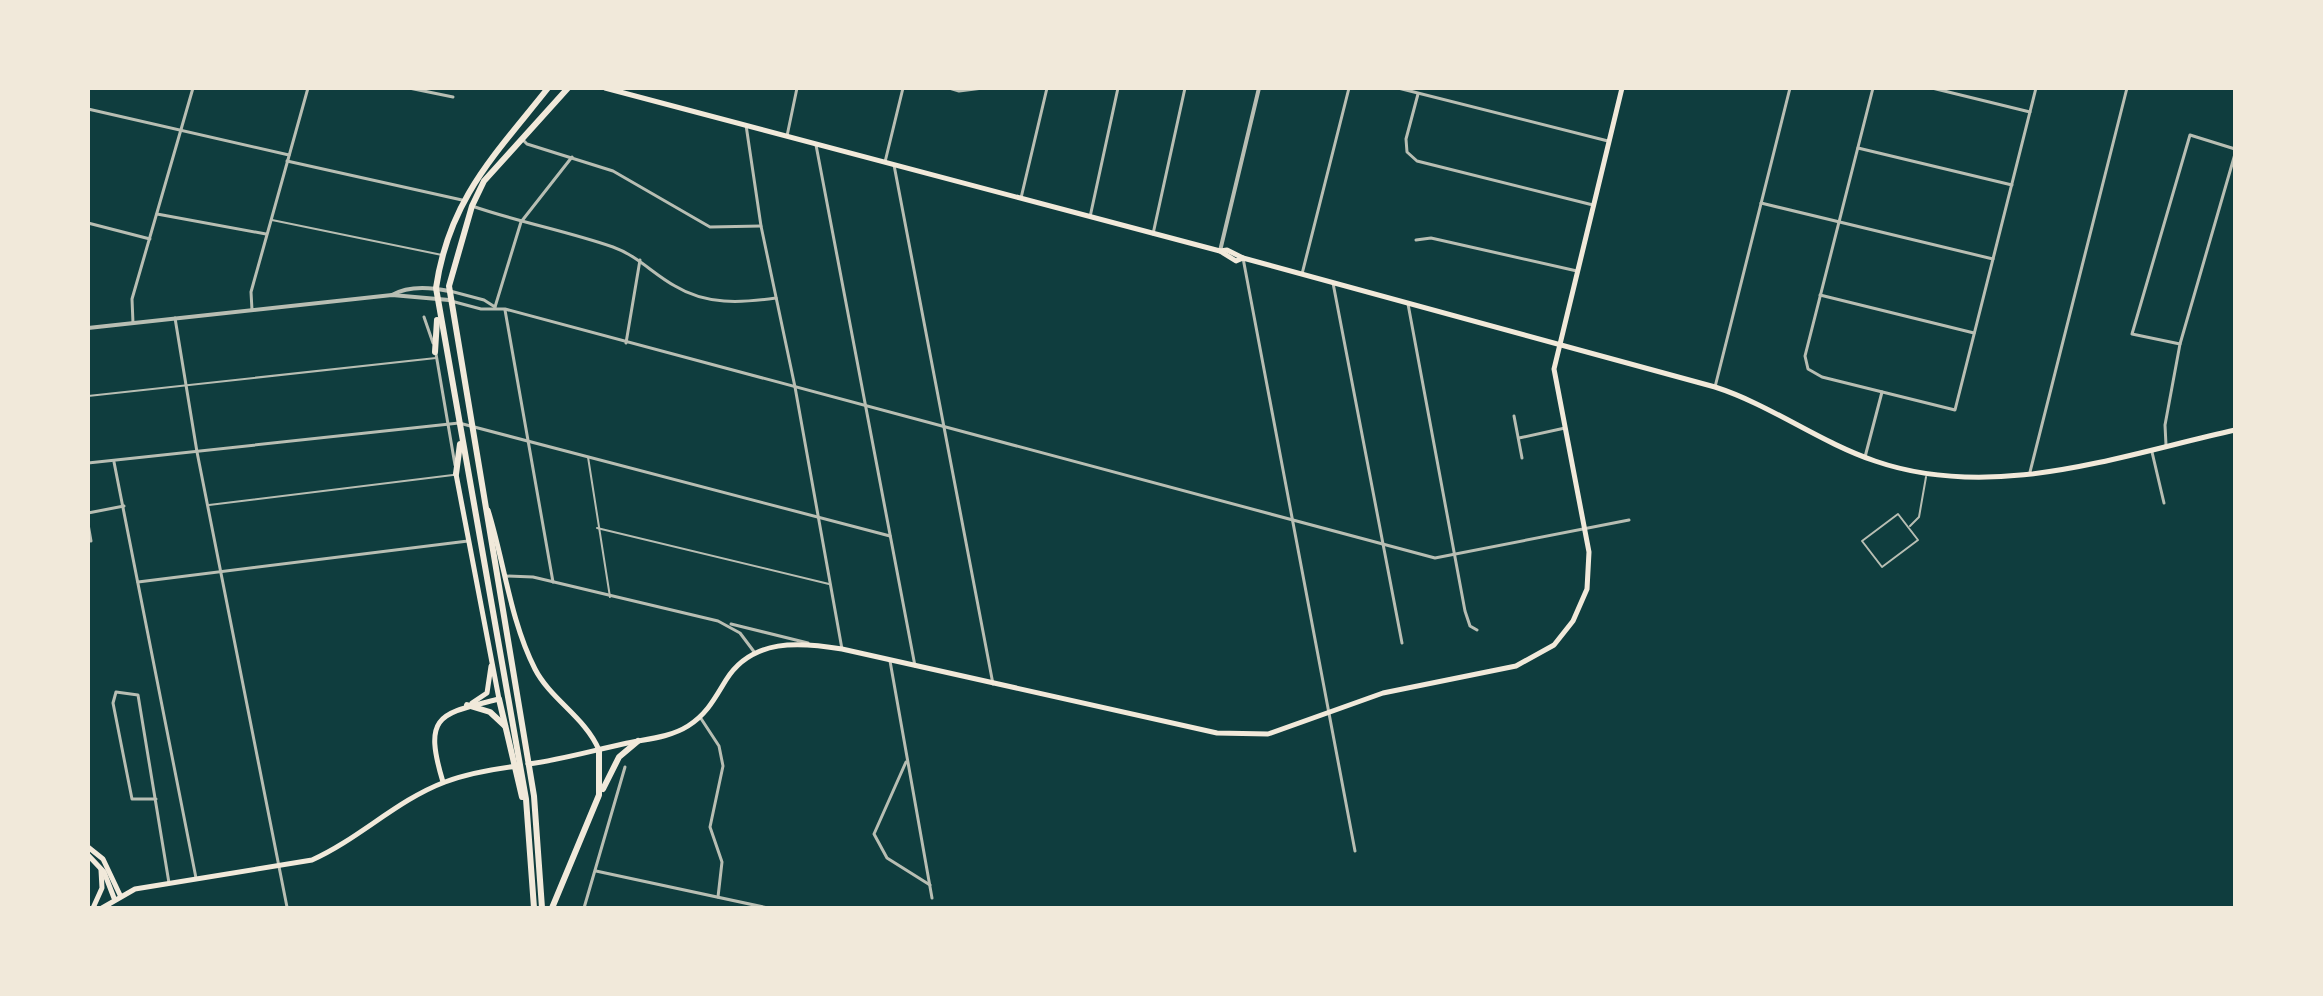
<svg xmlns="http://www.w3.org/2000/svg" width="2323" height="996" font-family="Jost,sans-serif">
<rect width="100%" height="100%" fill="#0f3d3e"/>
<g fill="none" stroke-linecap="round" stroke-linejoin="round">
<!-- service -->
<g stroke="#b8beb3" stroke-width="2">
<path d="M272,220l170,35"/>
<path d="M88,396l348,-38"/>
<path d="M588,457l22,140"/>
<path d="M209,505l244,-30"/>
<path d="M1898,514l20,26 -36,27 -20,-26z"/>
<path d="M1910,526l9,-9 7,-40"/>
<path d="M597,528l232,56"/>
</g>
<!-- pedestrian -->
<path stroke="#b8beb3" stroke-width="2" d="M88,572v1"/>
<!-- minor -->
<g stroke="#b8beb3" stroke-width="3">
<path d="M409,88l44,9"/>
<path d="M949,88l10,3 24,-3"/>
<path d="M1398,88l210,53"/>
<path d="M1873,88l-68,268 3,13 14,8 133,33 81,-322"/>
<path d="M1932,88l98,24"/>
<path d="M1418,94l-12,45 1,13 10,9 176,44"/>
<path d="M88,109l201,46"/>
<path d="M746,125l15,101 34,161 47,262"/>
<path d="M787,136l10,-48"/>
<path d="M522,139l5,5 86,27 97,56 51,-1"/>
<path d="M816,145l99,521"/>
<path d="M1858,148l154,37"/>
<path d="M287,161l175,39"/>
<path d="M885,162l18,-74"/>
<path d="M894,165l99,519"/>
<path d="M1021,198l26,-110"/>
<path d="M1761,203l232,56"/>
<path d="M472,206c46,16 95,25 141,41 25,9 40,27 62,39 31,19 66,17 101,12"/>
<path d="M157,214l109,20"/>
<path d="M1090,217l28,-129"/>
<path d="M88,223l62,16"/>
<path d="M1153,234l32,-146"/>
<path d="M1416,240l15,-2 146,33"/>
<path d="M1243,258l112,593"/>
<path d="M1302,274l47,-186"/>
<path d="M1333,283l69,360"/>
<path d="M450,291l34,9 11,7"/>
<path d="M1820,295l154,38"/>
<path d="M451,301l30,8h24l930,249 194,-38"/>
<path d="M1408,304l57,307 5,15 7,4"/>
<path d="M495,307l26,-85 51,-65"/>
<path d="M252,310l-1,-18 57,-204"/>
<path d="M505,310l48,272"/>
<path d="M424,317l9,26"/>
<path d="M175,318l22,134 90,455"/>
<path d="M133,323l-1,-24 61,-211"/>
<path d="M626,343l14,-83"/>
<path d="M2180,344l-48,-10 58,-199 45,14"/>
<path d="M436,354l19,111"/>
<path d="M1715,387l75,-299"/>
<path d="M1514,416l8,42"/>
<path d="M1519,438l46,-10"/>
<path d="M2166,445l-1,-20 15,-81 55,-190"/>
<path d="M2152,452l12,51"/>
<path d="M1865,457l17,-65"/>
<path d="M114,462l82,416"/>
<path d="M88,463l371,-40 431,113"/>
<path d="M2030,472l97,-384"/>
<path d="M88,513l36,-7"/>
<path d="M88,524l3,17 -3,-1"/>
<path d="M506,576l27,1 185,44 22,12 15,20"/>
<path d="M138,582l330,-41"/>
<path d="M731,624l77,19"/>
<path d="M890,661l42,237"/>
<path d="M700,717l19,29 4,20 -13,61 12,35 -4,35"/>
<path d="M906,762l-32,72 13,24 43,27"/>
<path d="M156,799h-24l-19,-96 3,-11 22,3 31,188"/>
<path d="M596,871l172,37"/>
<path d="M584,908l41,-141"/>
</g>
<!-- tertiary -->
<g stroke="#b8beb3" stroke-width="4">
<path d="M1220,251l39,-163"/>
<path d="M392,295c17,-10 38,-8 57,-4"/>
<path d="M88,328l304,-33 57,5"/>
</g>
<!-- secondary -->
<g stroke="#f1e9da" stroke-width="5">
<path d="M605,88l615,163 7,-1 16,8 472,129c56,18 104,55 160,74 119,41 243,-5 360,-31"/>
<path d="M1220,251l16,10 7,-3"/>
<path d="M488,510c16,51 22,110 47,159 16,31 50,48 64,81"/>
<path d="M472,703l15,-10 4,-27"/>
<path d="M528,764c32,-4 63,-13 95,-20 22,-5 46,-6 65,-18 19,-12 27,-28 38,-46 26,-42 74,-38 116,-31l375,84 51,1 115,-41 133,-27 38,-21 19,-24 14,-32 2,-37 -35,-183 68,-281"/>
<path d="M443,782c-21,-69 -2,-68 56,-83l-43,-225"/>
<path d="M88,847l15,12 17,36"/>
<path d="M88,855l16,17 10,26"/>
<path d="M93,908l9,-20 -1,-18"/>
<path d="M102,908l33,-19 177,-29c47,-21 85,-60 133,-78 24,-9 48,-13 73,-16"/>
</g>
<!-- trunk -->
<g stroke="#f1e9da" stroke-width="6">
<path d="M435,352l2,-32"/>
<path d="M456,474l4,-30"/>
<path d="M499,699l23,98"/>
<path d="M467,705l23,7 15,14"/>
<path d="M603,789l16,-32 19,-16"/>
<path d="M534,908l-8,-109 -90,-511c13,-89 59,-133 112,-200"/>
<path d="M542,908l-8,-112 -85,-510 23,-80 12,-25 84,-93"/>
<path d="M552,908l47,-113v-45"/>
</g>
</g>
<!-- border -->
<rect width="2323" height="996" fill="none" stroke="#f1e9da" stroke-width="180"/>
</svg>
